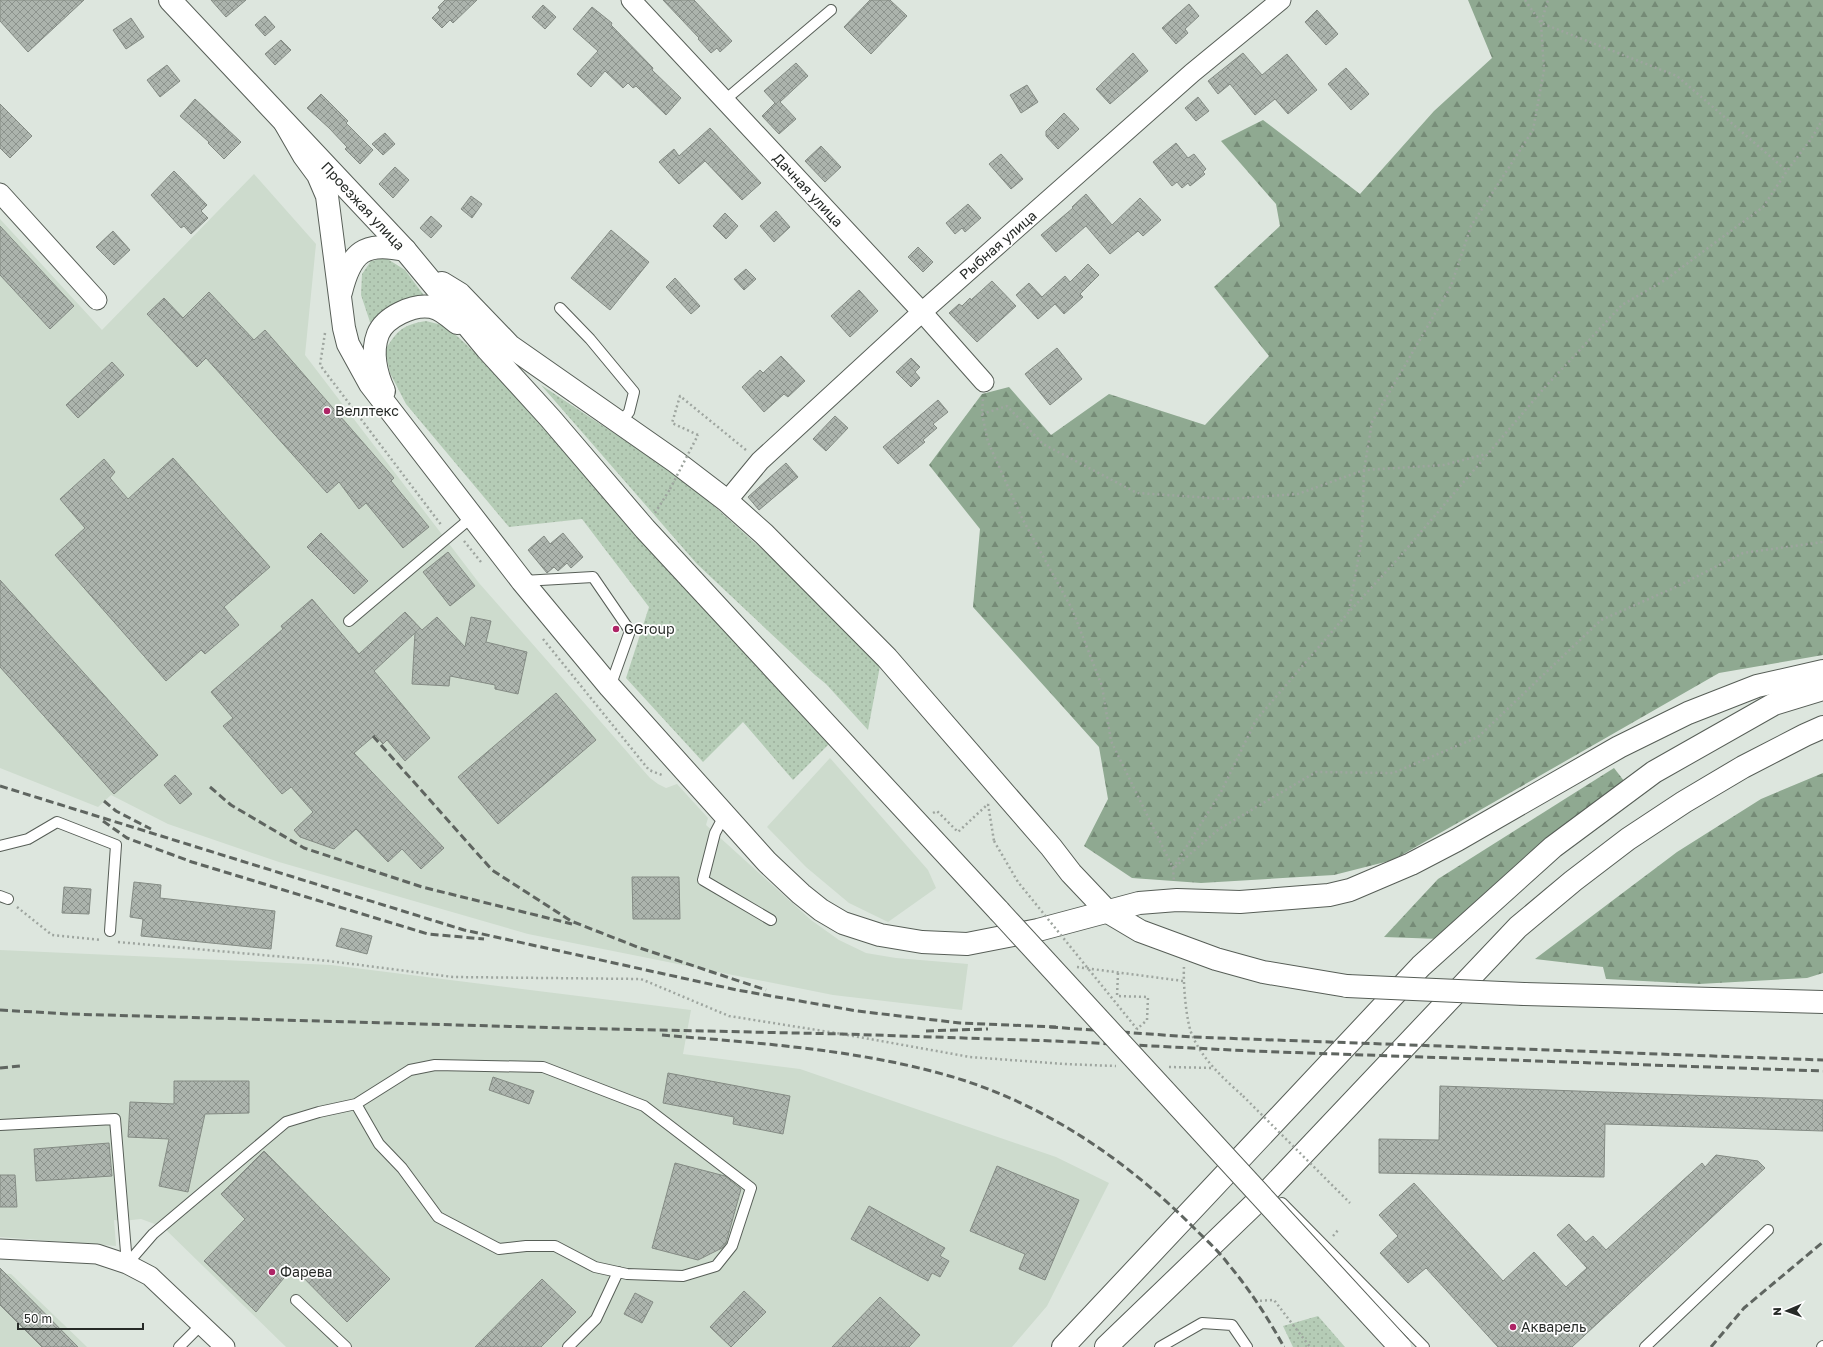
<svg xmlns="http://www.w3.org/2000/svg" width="1823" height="1347" font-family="'Golos Text',sans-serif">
<defs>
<pattern id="grass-dots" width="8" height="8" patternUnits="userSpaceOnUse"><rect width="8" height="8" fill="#b5ccb6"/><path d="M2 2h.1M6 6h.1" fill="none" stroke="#9caf9c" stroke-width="1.8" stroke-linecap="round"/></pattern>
<pattern id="forest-firs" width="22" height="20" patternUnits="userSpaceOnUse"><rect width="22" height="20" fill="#8fa991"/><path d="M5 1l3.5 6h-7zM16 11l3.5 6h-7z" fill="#758a76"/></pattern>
<pattern id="building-cross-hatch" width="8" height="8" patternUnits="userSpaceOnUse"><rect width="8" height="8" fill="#acb4ad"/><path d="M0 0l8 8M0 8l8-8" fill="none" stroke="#8c938d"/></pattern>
</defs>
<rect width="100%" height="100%" fill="#dde6de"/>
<!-- built -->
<g fill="#cddbcd">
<path d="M254,174l62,70 -11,111 174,228 171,195 8,6 8,4 11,-4 31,34 -2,7 105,95 28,20 27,13 30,5 72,6 -6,46 -129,-15 -305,-61 -249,-72 -111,-38 -57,-29 -13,12 -98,-39v-549l102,111z"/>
<path d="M830,758l98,112 8,18 -48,34 -39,-19 -43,-36 -39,-40z"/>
<path d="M0,950l331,15 360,45 -8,44 117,15 256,88 53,26 -62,123 -35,41h-726l-123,-120 -22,-8 -19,2 -8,-1 2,26 -116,-9z"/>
<path d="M0,1273l11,1 76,73h-87z"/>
</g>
<!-- grass -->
<g fill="url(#grass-dots)">
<path d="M386,258l19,12 21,28 -27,5 -29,19 -9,-27 1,-21 9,-13z"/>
<path d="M426,321l20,5 22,20 202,210 161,186 -38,38 -50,-58 -40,40 -77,-84 23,-71 -67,-88 -73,8 -103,-123 -16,-31 -5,-23c13,-20 17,-25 41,-29z"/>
<path d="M541,385l144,95 119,107 76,79 -12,64 -42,-46 -11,-9 -118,-111z"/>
<path d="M1318,1316l27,31h-52l-10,-21z"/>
</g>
<!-- forest -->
<g fill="url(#forest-firs)">
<path d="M1468,0h355v655l-104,18 -326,187 -59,15 -133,8 -69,-5 -48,-32 24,-47 -9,-52 -126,-140 7,-78 -51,-64 53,-71 27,-7 42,48 58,-41 96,31 64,-69 -55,-69 66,-61 -4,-22 -55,-63 42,-21 97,74 74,-83 58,-53z"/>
<path d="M1614,768l14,18 -188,153 -56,-2 54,-58z"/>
<path d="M1823,773v200l-16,5 -108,6 -93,-5 -3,-12 -68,-8 142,-107 84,-53z"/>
</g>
<!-- building -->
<g fill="url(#building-cross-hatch)" stroke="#848b84">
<path d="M0,0h84l-56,52 -28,-31z"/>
<path d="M211,0h35l-20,17z"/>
<path d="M445,0h32l-24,23 -3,-3 -8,8 -10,-10 8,-8 -2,-3z"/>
<path d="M663,0h31l38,41 -12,11 -3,-4 -6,5 -13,-14 1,-1z"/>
<path d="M870,0h20l17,16 -36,38 -27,-27z"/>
<path d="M1189,4l10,12 -14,13 3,4 -12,11 -14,-16z"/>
<path d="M543,5l13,12 -11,12 -13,-12z"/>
<path d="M592,7l20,16 -1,2 42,43 -1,2 29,28 -15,17 -30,-29 -3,2 -5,-5 -5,5 -18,-17 -14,16 -14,-13 21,-23 -25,-22z"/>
<path d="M1317,10l21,24 -12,11 -21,-23z"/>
<path d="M265,16l10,11 -10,9 -10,-11z"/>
<path d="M131,18l13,19 -18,12 -13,-19z"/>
<path d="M281,40l10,10 -16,15 -10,-11z"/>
<path d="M1133,53l15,18 -38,33 -14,-15z"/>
<path d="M1243,53l19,22 25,-21 30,36 -29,24 -13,-15 -20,16 -25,-31 -12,10 -10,-13z"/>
<path d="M796,63l12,13 -28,26 16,17 -17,15 -17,-18 13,-13 -11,-12z"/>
<path d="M167,65l13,16 -20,16 -13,-17z"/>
<path d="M1346,68l23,26 -18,16 -23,-26z"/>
<path d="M1027,85l11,17 -17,11 -11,-18z"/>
<path d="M321,94l27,27 -2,2 27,27 -13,14 -15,-15 2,-2 -18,-19 -22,-20z"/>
<path d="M1198,97l11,14 -13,10 -11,-13z"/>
<path d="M195,99l46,43 -17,17 -16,-16 1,-1 -29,-26z"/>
<path d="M0,104l32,32 -22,22 -10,-10z"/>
<path d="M1064,113l15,16 -21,20 -12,-13v-5z"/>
<path d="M710,128l51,55 -19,17 -37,-39 -26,23 -20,-22 15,-13 5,7z"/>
<path d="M385,133l10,11 -12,11 -11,-11z"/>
<path d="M1176,143l12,15 6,-4 12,15 -3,3 2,2 -15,12 -2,-3 -6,5 -5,-6 -5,4 -19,-24z"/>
<path d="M821,146l20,21 -16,15 -20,-21z"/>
<path d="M1001,154l22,25 -12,10 -22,-25z"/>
<path d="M395,167l14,13 -16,18 -14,-14z"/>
<path d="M174,171l33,34 -6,6 7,7 -17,16 -7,-8 -3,2 -30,-33z"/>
<path d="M1086,194l26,31 28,-27 21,22 -18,16 -5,-5 -28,23 -24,-28 -30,26 -15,-17 32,-27 -1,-1z"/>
<path d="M471,196l11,8 -10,14 -11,-9z"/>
<path d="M968,204l13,14 -16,14 -3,-4 -7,6 -9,-11z"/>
<path d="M776,211l14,16 -16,15 -14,-16z"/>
<path d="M725,213l13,13 -12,13 -13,-13z"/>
<path d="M431,216l11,10 -11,12 -11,-10z"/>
<path d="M0,226l74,80 -24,23 -50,-54z"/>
<path d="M611,230l38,32 -39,48 -39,-32z"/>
<path d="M113,231l17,19 -16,15 -18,-18z"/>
<path d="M918,247l15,15 -10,10 -15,-15z"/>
<path d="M1088,264l11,11 -19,19 3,3 -19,17 -9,-10 -17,15 -22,-24 13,-12 13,14 23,-21 5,6z"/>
<path d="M746,269l10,10 -12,11 -10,-11z"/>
<path d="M675,278l25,28 -9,8 -25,-27z"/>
<path d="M992,281l24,25 -39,36 -28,-29 10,-9 3,2 8,-8 1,2z"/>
<path d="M859,290l19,21 -28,26 -19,-21z"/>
<path d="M209,292l45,48 11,-10 129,148 -3,3 38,46 -26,21 -37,-45 -7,6 -20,-27 -12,11 -121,-135 -9,9 -50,-53 17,-16 19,20z"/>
<path d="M1057,348l25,31 -32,26 -25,-31z"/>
<path d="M781,356l24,25 -17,16 -4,-3 -20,18 -22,-25 18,-17 3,3z"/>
<path d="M911,358l9,9 -5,5 5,6 -9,9 -15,-15z"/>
<path d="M112,362l12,13 -46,43 -12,-13z"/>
<path d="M938,400l10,12 -15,12 4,4 -14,12 2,2 -27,22 -15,-17z"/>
<path d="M835,416l13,12 -22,23 -13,-12z"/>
<path d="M173,458l97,109 -46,40 15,18 -34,29 -4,-4 -35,31 -111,-126 30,-27 -25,-29 44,-40 11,13 -5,6 18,21z"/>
<path d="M786,463l12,14 -39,33 -11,-13z"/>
<path d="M321,533l47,48 -14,13 -47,-47z"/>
<path d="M563,533l20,24 -12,11 -4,-5 -9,8 -4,-4 -7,6 -19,-23 16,-14 6,8z"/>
<path d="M448,552l27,34 -25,20 -27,-34z"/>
<path d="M0,580l158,175 -44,39 -114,-127z"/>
<path d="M312,599l47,55 46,-42 17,18 15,-13 28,30 6,-30 20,4 -5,21 41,10 -9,42 -23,-5v-4l-45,-9 -1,10 -37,-2 3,-51 -41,38 56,67 -25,23 -18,-21 -4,4 -8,-9 -21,18 90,95 -23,21 -19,-20 -14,13 -32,-33 -22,20 -34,-12 -6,-7 19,-18 -22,-25 -9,7 -59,-68 10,-8 -22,-26 72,-63 -2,-3z"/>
<path d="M556,693l40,47 -98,84 -40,-47z"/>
<path d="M175,775l17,19 -12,10 -16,-19z"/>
<path d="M632,877h47l1,42h-47z"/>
<path d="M134,882l27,3 -1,13 115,13 -4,38 -130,-13 2,-17 -13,-2z"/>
<path d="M64,887l27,2 -2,25 -27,-1z"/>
<path d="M341,928l31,8 -5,18 -31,-8z"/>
<path d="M668,1073l122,23 -7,38 -50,-10 1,-7 -71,-14z"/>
<path d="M493,1077l41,14 -5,13 -40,-14z"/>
<path d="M174,1081h75v32l-44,1 -17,78 -29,-6 10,-47 -41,-2 2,-35 44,2z"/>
<path d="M1440,1086l383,14v31l-218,-7 -1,53 -225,-4v-34l60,1z"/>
<path d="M109,1143l3,33 -76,5 -2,-32z"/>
<path d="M264,1151l126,128 -43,43 -54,-55 -37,45 -52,-51 41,-42 -24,-25z"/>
<path d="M1716,1155l42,6 7,7 -193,179h-74l-72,-79 -18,15 -28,-30 18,-17 -19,-21 35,-32 89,98 31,-29 32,35 21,-19 -30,-33 12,-11 17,18 7,-6 13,14 96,-87 3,4z"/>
<path d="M675,1163l50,13 16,13 -15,54 -4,5 -24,12 -46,-12z"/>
<path d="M997,1166l82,34 -34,80 -26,-11 6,-15 -55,-23z"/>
<path d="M0,1175h15l2,32h-17z"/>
<path d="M869,1206l76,42 -5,8 9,5 -9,16 -8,-4 -4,8 -77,-42z"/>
<path d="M0,1268l78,79h-36l-42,-42z"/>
<path d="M542,1279l34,33 -35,35h-66z"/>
<path d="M744,1291l22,21 -35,35 -21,-20z"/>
<path d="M635,1293l18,9 -11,21 -18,-9z"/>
<path d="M880,1297l40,38 -11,12h-77z"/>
</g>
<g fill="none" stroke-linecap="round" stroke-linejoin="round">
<defs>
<g id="service">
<path d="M725,100l106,-90"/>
<path d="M560,308l30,31 44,53 -5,20 -10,12"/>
<path d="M523,581l70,-4 37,54 -20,56"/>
<path d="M349,621l123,-104"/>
<path d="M725,814l-10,19 -12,47 68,40"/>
<path d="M0,846l28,-7 29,-17 59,23 -6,86"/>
<path d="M0,896l8,3"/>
<path d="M0,1125l115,-6 12,145"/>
<path d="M1282,1203l142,144"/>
<path d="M127,1264l26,-30 133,-112 33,-10 37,-8 54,-34 25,-5 108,2 101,39 107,82 -19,58 -16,20 -33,10 -56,-2 -32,-7 -40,-21h-29l-27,3 -61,-32 -36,-49 -23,-24 -23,-40"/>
<path d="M296,1300l50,47"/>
<path d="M179,1347l22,-22"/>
<path d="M568,1347l28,-28 22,-47"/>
<path d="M1160,1347l42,-24 30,2 15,22"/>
<path d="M1645,1347l123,-117"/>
<path d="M1822,1347l1,-1"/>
</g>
<g id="minor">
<path d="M631,0l291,312 62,70"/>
<path d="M0,193l97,107"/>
<path d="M727,501l33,-40 162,-149 270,-239 89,-73"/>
<path d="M0,1249l97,5 30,10 23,12 75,71"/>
</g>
<g id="primary">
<path d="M170,0l235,250 82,99 63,69 95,111 354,382"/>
<path d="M285,123l19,33 14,19 9,21 17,132 4,16 22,40 152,197 88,106 157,175 34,32 20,16 22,13 37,12 42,7 45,2 71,-14 101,-27 38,-3 63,2 89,-7 21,-5 61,-26 46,-24 162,-93 69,-34 69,-27 66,-15"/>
<path d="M442,283l18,11 50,52 166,116 51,39 37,33 123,124 164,189 20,26 37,39 32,19 76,28 47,13 84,14"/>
<path d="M341,292c10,-40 23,-51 64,-42"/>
<path d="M384,391c-8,-17 -13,-39 -6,-57 7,-17 35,-30 53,-27 9,1 19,10 26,16"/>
<path d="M1524,994l299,8"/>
<path d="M1063,1347l358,-381 132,-119 101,-75 120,-68 49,-15"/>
<path d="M1106,1347l163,-157 249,-263 55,-46 55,-42 56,-37 59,-35 62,-32 18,-8"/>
</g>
</defs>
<!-- service casing -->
<use href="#service" stroke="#575e57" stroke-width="12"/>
<!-- minor casing -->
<use href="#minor" stroke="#575e57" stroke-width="21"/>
<!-- primary casing -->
<use href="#primary" stroke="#575e57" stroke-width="24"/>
<!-- path -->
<g stroke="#9ea59f" stroke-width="2.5" stroke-dasharray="2 3" stroke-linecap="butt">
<path d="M1525,0l16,23 136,53 110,95"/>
<path d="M325,333l-5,32 122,161"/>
<path d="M983,399l-1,15 6,28 34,76 50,91 30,77 9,55 62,127 1,14"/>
<path d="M982,414l25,-8 36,38 94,49 90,6 71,-5 66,-24 80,-5 42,-11"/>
<path d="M698,435l-26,-12 8,-27 66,54"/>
<path d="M655,513l15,-24"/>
<path d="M464,541l17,21"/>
<path d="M1349,611l13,-74 2,-67 8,-48 79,-136 20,-60 62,-96 11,-60 -3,-47 7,-23"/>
<path d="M543,639l106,131 13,5"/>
<path d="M988,804l6,37"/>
<path d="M933,813l4,-2 21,21 30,-28"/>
<path d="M1175,867l44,-38 97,-57 77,1 85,-36 123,-117 75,-33 67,-34 80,-11"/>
<path d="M1173,868l48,-76 35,-72 92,-107 48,-52 150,-175 76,-81 43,-25 98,-73 24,-36 24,-32 12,-20"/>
<path d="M17,907l35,28 49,5"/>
<path d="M118,942l211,19 124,16 188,2 88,37 113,18 128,23 94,7 52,2"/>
<path d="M1077,967l106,14"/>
<path d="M1184,967c-1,15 2,57 9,70 10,23 32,43 50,59"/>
<path d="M1118,973l-1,23 31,1 -1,23 -10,9"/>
<path d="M1169,1067l45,1"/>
<path d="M1333,1236l6,-7"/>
<path d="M1255,1301l19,-1 36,47"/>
<path d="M1284,1347h1"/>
</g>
<!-- service -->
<use href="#service" stroke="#fff" stroke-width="10"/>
<!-- minor -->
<use href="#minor" stroke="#fff" stroke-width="19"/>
<!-- primary -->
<use href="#primary" stroke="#fff" stroke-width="22"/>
<!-- rail -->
<g stroke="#5f6560" stroke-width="3" stroke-dasharray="8 4" stroke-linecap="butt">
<path d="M373,736l119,134 79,51 69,27 126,42"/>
<path d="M0,786l464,144 273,60 120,21 103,12 96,4"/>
<path d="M210,787l21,18 73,43 118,39 150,37"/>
<path d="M104,801l12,10 35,18"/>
<path d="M103,821l24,17 65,24 236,72 56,5"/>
<path d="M0,1010l69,4 496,14 277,6 213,7 196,10 572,20"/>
<path d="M1050,1027l142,10 631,23"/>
<path d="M926,1031l62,-2"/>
<path d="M662,1035c95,8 192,14 284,40 93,26 177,82 245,150 13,13 27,25 38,40 21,25 39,53 55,82"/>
<path d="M0,1068l20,-2"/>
<path d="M1711,1347l33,-39 79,-66"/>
</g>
<defs>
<g id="primary-bridge">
<path d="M999,911l401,436"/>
<path d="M1347,986l177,8"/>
</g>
</defs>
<!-- primary-bridge casing -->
<use href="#primary-bridge" stroke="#575e57" stroke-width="24" stroke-linecap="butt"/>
<!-- path-bridge -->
<g stroke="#9ea59f" stroke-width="2.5" stroke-dasharray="2 3" stroke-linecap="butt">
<path d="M670,489l28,-54"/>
<path d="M994,841l24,41 119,147 -3,1"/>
<path d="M1243,1096l107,107"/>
</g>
<!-- primary-bridge -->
<use href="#primary-bridge" stroke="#fff" stroke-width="22"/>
</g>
<!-- markers -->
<g fill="#ae2466" stroke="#fff" stroke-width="1.5">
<circle cx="327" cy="411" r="4"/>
<circle cx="616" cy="629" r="4"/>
<circle cx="272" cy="1272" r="4"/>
<circle cx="1513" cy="1327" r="4"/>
</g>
<g text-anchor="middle" stroke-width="3.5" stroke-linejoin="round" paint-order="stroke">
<!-- street labels -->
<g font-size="14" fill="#262a27" stroke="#fff">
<text transform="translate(808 190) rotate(47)" y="5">Дачная улица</text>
<text transform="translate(363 206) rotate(47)" y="5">Проезжая улица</text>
<text transform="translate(998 245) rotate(-41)" y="5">Рыбная улица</text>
</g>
<!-- poi labels -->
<g font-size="14" fill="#262a27" stroke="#fff" text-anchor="start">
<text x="335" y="416">Веллтекс</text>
<text x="624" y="634">GGroup</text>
<text x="280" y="1277">Фарева</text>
<text x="1521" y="1332">Акварель</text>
</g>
</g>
<!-- north arrow -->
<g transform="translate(1787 1311) rotate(268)" stroke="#ffffff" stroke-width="3" paint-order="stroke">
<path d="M0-3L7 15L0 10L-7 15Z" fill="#262a27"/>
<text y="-6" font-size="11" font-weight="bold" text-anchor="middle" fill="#262a27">N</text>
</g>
<!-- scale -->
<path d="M18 1323v6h125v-6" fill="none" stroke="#262a27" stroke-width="2"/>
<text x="24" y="1323" font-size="12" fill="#262a27" stroke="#ffffff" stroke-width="3" paint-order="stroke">50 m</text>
</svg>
